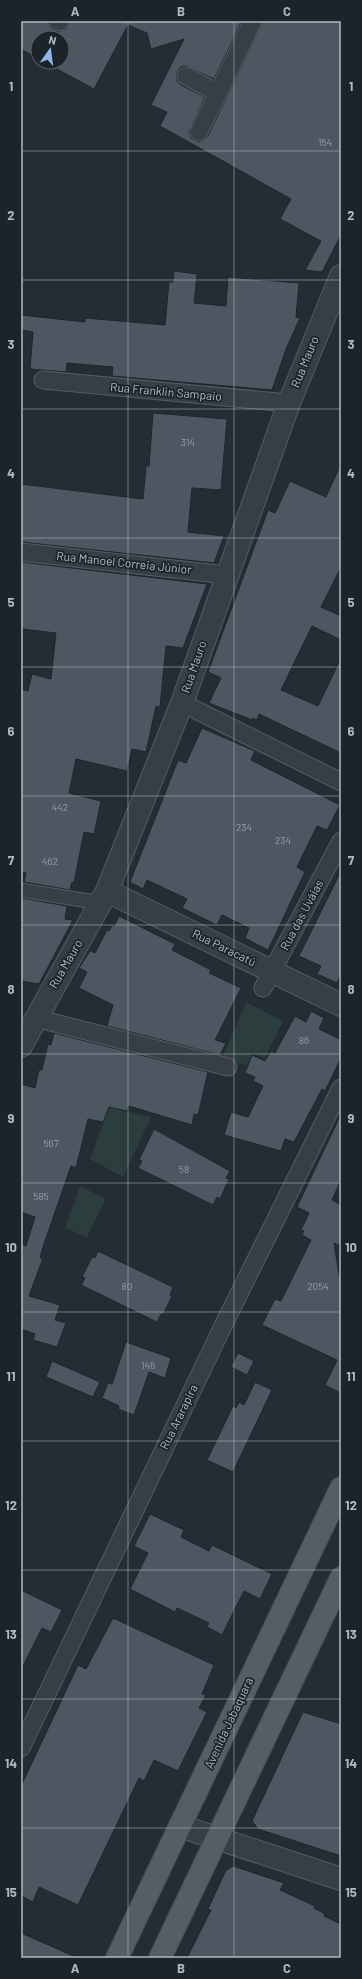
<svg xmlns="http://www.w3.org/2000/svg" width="362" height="1979" font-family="Barlow,sans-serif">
<rect width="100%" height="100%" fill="#242c35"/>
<!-- green -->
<g fill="#2b3d3c">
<path d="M246,1002l37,19 -18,37 -13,-5 -5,12 -25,-6z"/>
<path d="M109,1107l42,10 -28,60 -33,-18z"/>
<path d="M80,1186l26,13 -19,38 -22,-9z"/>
</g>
<!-- building -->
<g fill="#4c5761" stroke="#1e252d">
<path d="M21,21h27l3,7 6,4 9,-3 3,-8h173l-28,58 -28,-13 -5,1 -4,5v9l4,4 24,12 -16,35 2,6 8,4 5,-2 4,-4 55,-115h78v214l-19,37 -17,-2 16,-29 -41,-22 11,-20 -131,-73 7,-14 -16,-7 33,-66 -33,10 -4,-16 -19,-8 -34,64 -50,-27h18v-24h-24v21l-17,-10z"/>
<path d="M174,271l23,3 -3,29 32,3 2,-29 71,6 -3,34 4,1 -14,31 -14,41 -160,-14 1,-9 -46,-4 -1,9 -36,-3 3,-37 -12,-2v-15l64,7v-4l80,7 4,-43h4z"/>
<path d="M153,413l74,6 -6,71 -29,-2 -4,44 36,4 -10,27 -193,-21v-58l122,15 3,-33h3z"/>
<path d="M341,464v103l-20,40 20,9v24l-29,-14 -31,64 37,16 23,-48v95l-82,-39 -2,6 -4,-2 -1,2 -43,-17 12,-25 -13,-6 60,-162 7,3 15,-32 36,16z"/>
<path d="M21,562l186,22 -24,64 -17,-2 -6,61 -4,-1 -10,46 -14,-3 -5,22 -51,-12 -7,34 32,8 -7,33 -10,-2 -10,51 -2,-1 -2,8 -46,-8 2,-9 -5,-1v-183l7,2 4,-17 19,5 5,-46 -35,-4z"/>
<path d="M202,728l53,23 -4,9 89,45 -13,25 -10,-4 -20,41 8,5 -37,78 -23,-12 4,-10 -27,-13 -5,10 -35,-17 5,-9 -40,-19 -4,9 -13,-7 48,-122 8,3z"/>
<path d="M341,871v103l-4,9 -20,-9 4,-8 -22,-10z"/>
<path d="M21,898l46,8 -2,13 8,1 -34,64 -18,-3z"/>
<path d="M119,916l56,28 -3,6 39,20 -2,3 32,15 -26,52 11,3 -6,12 -113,-29 6,-21 -34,-17 8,-16 -8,-4 11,-17 5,2 12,-23 2,1 3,-6 2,1z"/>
<path d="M311,1011l13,7 -5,11 22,11v18l-16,33 -3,-2 -28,53 -9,-3 -4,12 -57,-16 7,-23 17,5 15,-31 -10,-5 2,-4 -10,-4 7,-18 13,6 6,-10 4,2 20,-37 11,6z"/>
<path d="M54,1033l154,39 -10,43 -4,-1 -2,11 -63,-19 -2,5 -18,-4 -6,15 -15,-3 -12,49 -5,-2 -27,78 -4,14h3l-14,38 31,9 -5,15 11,3 -9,24 -24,-7 2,-6 -14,-5v-85l5,2 9,-29 -14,-5v-128l14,4 4,-18h3l6,-26 3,1z"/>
<path d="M341,1114v66l-9,20 9,5v41l-7,-3 5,32 2,1v117l-16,-8 12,-25 -75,-35 13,-26 6,2 30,-61 -9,-5 2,-4 -3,-1 8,-17 -12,-6z"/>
<path d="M154,1129l76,42 -4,7 3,1 -9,20 -3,-2 -4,8 -75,-37 4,-7 -3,-1z"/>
<path d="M98,1251l75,36 -3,8 2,1 -9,19 -2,-1 -4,8 -76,-37 4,-7 -3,-1 10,-20 3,1z"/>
<path d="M126,1342l45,16 -6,20 -16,-6 -15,43 -16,-6 1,-3 -17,-8 6,-15 4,1z"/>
<path d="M238,1353l16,8 -7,14 -16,-8z"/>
<path d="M52,1361l48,21 -7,15 -47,-20z"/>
<path d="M255,1382l17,8 -39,82 -26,-12 26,-54 3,2 3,-6 5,3z"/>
<path d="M150,1514l34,16 -3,7 28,14 3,-6 60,29 -12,25 -16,-8 -22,44 -15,-8 2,-4 -32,-15 -2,4 -45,-23 18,-36 -14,-7z"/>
<path d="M21,1590l41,20 -11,22 -9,-4 -21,42z"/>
<path d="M113,1618l101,47 -12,29 4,1 -7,13 8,4 -29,59 -24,-11 -10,21 -5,-3 -61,127 -39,-18 -6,15 -12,-6v-110l57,-121 8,4z"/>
<path d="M303,1712l38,12v132l-83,-27 -6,-8z"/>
<path d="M233,1866l51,17 -4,7 35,16 -1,2 11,6 -1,2 17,8v34h-154l24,-48 -3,-1 18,-39z"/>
<path d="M21,1933l57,25h-57z"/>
</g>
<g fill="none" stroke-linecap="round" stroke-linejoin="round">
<defs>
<path id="pedestrian" d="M21,890l80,13"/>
<g id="minor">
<path d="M58,21l1,1"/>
<path d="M186,76l32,17"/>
<path d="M199,132l54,-111"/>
<path d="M43,380l246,23"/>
<path d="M21,552l206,23"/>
<path d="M182,703l159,79"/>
<path d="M263,988l78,-147"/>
<path d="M35,1018l193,49"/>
<path d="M21,1748l202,-422 118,-238"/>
</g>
<g id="tertiary">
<path d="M107,891l234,114"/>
<path d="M21,1046l86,-155 75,-188 107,-300 52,-127"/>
<path d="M180,1826l161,53"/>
</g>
<g id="primary">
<path d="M117,1958l224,-470"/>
<path d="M160,1958l181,-380"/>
</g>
</defs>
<!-- pedestrian casing -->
<use href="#pedestrian" stroke="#555c64" stroke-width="15"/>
<!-- minor casing -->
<use href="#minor" stroke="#555c64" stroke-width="19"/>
<!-- tertiary casing -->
<use href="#tertiary" stroke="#555c64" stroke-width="24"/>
<!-- primary casing -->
<use href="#primary" stroke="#404750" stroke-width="24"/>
<!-- pedestrian -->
<use href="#pedestrian" stroke="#373e46" stroke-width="13"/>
<!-- minor -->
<use href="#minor" stroke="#373e46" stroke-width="17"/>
<!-- tertiary -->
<use href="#tertiary" stroke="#373e46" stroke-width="22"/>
<!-- primary -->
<use href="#primary" stroke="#555d66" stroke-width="22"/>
</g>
<!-- grid -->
<path fill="none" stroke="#b2b9c3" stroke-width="1" stroke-opacity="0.55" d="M128,21v1937M234,21v1937M21,151h320M21,280h320M21,409h320M21,538h320M21,667h320M21,796h320M21,925h320M21,1054h320M21,1183h320M21,1312h320M21,1441h320M21,1570h320M21,1699h320M21,1828h320"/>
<g text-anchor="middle" stroke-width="3.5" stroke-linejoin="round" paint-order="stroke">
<!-- number labels -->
<g font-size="10" fill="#98a0aa">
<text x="325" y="146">154</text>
<text x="188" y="446">314</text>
<text x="60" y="811">442</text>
<text x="244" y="831">234</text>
<text x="283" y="844">234</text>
<text x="50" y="865">462</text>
<text x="304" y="1044">86</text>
<text x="51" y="1147">567</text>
<text x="184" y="1173">58</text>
<text x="41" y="1200">585</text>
<text x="127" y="1290">80</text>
<text x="318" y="1290">2054</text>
<text x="148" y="1369">146</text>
</g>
<!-- street labels -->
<g font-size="12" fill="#b2b9c3" stroke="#1c232b">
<text transform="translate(305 362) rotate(-68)" y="4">Rua Mauro</text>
<text transform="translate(166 392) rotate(5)" y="4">Rua Franklin Sampaio</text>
<text transform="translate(124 563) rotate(6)" y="4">Rua Manoel Correia Júnior</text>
<text transform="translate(194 667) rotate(-71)" y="4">Rua Mauro</text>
<text transform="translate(302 915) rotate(-62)" y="4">Rua das Uváias</text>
<text transform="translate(224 948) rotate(26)" y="4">Rua Paracatú</text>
<text transform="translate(66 964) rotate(-60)" y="4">Rua Mauro</text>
<text transform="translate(179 1417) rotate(-64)" y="4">Rua Ararapira</text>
<text transform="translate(229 1723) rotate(-65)" y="4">Avenida Jabaquara</text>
</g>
</g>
<!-- border -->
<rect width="362" height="1979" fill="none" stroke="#1c232b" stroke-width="44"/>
<!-- north arrow -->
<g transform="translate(50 50) rotate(14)"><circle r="19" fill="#1c232b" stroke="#585f68"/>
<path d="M0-3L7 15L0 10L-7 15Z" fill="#90b7e9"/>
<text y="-6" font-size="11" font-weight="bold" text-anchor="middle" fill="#b2b9c3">N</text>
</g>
<rect x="22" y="22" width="318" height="1935" fill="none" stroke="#b2b9c3" stroke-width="1.5"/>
<g font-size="13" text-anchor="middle" font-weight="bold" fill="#b2b9c3">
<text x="75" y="16">A</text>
<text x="181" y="16">B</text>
<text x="287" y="16">C</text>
<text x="11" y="91">1</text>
<text x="351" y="91">1</text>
<text x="11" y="220">2</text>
<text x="351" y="220">2</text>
<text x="11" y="349">3</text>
<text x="351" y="349">3</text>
<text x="11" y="478">4</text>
<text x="351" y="478">4</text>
<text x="11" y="607">5</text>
<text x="351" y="607">5</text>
<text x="11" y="736">6</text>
<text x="351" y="736">6</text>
<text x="11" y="865">7</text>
<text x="351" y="865">7</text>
<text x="11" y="994">8</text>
<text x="351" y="994">8</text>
<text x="11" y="1123">9</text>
<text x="351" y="1123">9</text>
<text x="11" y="1252">10</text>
<text x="351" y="1252">10</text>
<text x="11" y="1381">11</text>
<text x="351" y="1381">11</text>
<text x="11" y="1510">12</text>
<text x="351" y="1510">12</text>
<text x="11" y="1639">13</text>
<text x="351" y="1639">13</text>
<text x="11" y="1768">14</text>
<text x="351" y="1768">14</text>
<text x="11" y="1897">15</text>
<text x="351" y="1897">15</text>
<text x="75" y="1973">A</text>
<text x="181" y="1973">B</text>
<text x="287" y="1973">C</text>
</g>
</svg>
